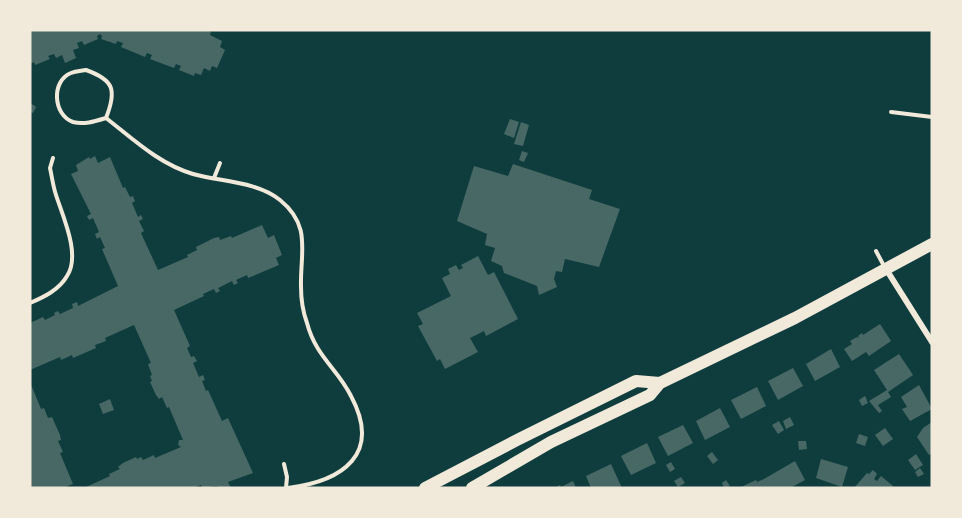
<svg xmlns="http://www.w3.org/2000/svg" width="962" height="518" font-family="Merriweather,serif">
<rect width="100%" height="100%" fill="#0f3d3e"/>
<!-- building -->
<g fill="#486865">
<path d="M30,30h176l5,2 -1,3 12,6 -2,6 5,3 -8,18 -5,-2 -2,5 -6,-3 -3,7 -6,-2 -1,3 -15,-6 2,-4 -5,-2 -2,4 -24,-9 2,-4 -5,-2 -2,4 -24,-10 2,-4 -6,-2 -1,3 -15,-5 1,-3 -2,-2 -3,2 1,3 -14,6 -2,-4 -5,2 2,5 -6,2 3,8 -11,5 -3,-8 -6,3 -2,-4 -6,2 2,3 -15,6 -1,-3 -4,2z"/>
<path d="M30,104l4,1 2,2 -3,6 -3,-1z"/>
<path d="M510,119l9,3 -5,16 -10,-4z"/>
<path d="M521,122l8,3 -6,21 -9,-2z"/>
<path d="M522,151l6,2 -4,9 -5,-2z"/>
<path d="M95,156l3,7 12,-6 13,31 2,-1 5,10 3,-1 2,5 -3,2 6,14 3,-2 2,4 -4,2 5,10 -3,2 17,37 30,-13 -1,-2 10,-5 -1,-3 18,-9 5,-1 1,3 11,-4 1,2 30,-13 6,13 6,-3 8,20 -6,3 3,7 -31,13 -1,-3 -11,5 2,3 -4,2 -2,-4 -14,7 2,3 -4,2 -2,-4 -11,5 1,2 -30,14 16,36 -3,2 4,9 3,-1 3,5 -4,2 6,14 4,-2 2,5 -3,1 4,10 2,-1 14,31 6,-3 25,55 -25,9 3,6h-12l-2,-2 -15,2 -1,-3 -8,3h-109l26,-12 -1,-2 11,-5 -2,-2 5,-4 13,-6 1,2 4,-2 2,3 11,-5 1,3 26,-11 -3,-2 1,-5h4l-14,-33 -2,1 -5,-11 -3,2 -3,-4 -6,-13 2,-1 -2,-5 2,-1 -4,-11 3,-1 -17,-38 -29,13 1,3 -11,4 1,3 -23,10 -1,-3 -11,5 -1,-3 -30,13v-47l13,-6 2,3 10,-5 -1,-2 4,-2 2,3 13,-6 -1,-4 5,-2 1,4 40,-20 -16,-37 3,-1 -5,-11 -3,2 -2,-5 4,-2 -6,-14 -4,2 -2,-4 4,-2 -20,-40 7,-3 -2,-6 13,-8 1,2z"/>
<path d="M513,164l79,26 -3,9 31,10 -21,58 -34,-8 -3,13 -6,-1 -2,8 3,8 -18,8 -2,-9 -33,-13 -2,-7 -11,-5 4,-13 -10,-3 2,-11 -30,-13 17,-55 34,10z"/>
<path d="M478,256l10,19 6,-3 24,47 -32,17 -2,-5 -14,7 8,14 -33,17 -5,-10 -3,2 -19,-35 5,-2 -6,-11 34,-17 -9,-18 8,-4 -2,-5 8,-4 3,5 4,-2 -2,-3z"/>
<path d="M880,324l11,17 -22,15 -3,-4 -14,9 -8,-12 8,-5 -2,-3 7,-4 2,1 -1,-2 4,-3 1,2z"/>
<path d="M831,349l9,18 -25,14 -9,-17z"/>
<path d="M899,354l14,21 -25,17 3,5 -13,8 4,6 -3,2 -10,-12 18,-11 -13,-20z"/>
<path d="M793,368l10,18 -25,14 -10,-19z"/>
<path d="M30,382l11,27 3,-1 4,10 4,-1 8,18 1,5 -3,1 5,11 -3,1 13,31 -10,4h-33z"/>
<path d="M919,385l13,24 -22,12 -8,-12 5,-2 -6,-10z"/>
<path d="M757,387l9,19 -25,13 -10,-19z"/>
<path d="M865,396l3,7 -6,3 -3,-6z"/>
<path d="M110,399l4,11 -11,4 -4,-10z"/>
<path d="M720,408l10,19 -25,13 -9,-19z"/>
<path d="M790,417l4,8 -8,4 -3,-8z"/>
<path d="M779,421l5,9 -6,4 -6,-9z"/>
<path d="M932,422v31l-3,2 -12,-18 6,-9z"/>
<path d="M683,425l10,18 -25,13 -10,-19z"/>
<path d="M885,428l8,11 -10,7 -8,-11z"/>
<path d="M859,434l9,3 -3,9 -9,-3z"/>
<path d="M798,441h8l1,8 -8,1z"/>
<path d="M647,443l9,20 -25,12 -10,-19z"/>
<path d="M712,452l6,8 -5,4 -6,-8z"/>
<path d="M916,454l7,11 -8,5 -7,-10z"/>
<path d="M821,459l27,8 -6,20 -26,-9z"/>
<path d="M795,461l10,19 -15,8h-51l17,-8 1,2 7,-3z"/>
<path d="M671,462l4,7 -5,3 -4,-7z"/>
<path d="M611,464l11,24h-31l-5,-12z"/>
<path d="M920,468l4,6 -6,3 -3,-5z"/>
<path d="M873,470l4,4 -3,5 3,2 4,-5 12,10 -2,2h-37l13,-15 2,1z"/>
<path d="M681,477l4,6 -7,4 -4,-6z"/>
<path d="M726,480l4,6 -6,2 -2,-5z"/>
<path d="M573,481l3,7h-22l6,-3 1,2z"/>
</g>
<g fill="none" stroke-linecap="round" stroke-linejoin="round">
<!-- service -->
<g stroke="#f1e9da" stroke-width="4">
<path d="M86,70c28,10 31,20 20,48 -10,3 -22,7 -33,4 -20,-7 -22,-41 -2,-49 5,-2 10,-2 15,-3z"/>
<path d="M891,112l41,5"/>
<path d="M106,118c27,21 53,46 87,56 28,8 63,7 87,26 32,26 20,52 21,87 0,12 2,25 6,36 9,34 30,45 44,73 31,58 -8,85 -63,92"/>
<path d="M214,178l6,-15"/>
<path d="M876,251l8,15"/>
<path d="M30,303c14,-6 29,-13 37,-27 14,-21 -4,-59 -11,-81 -3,-9 -4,-18 -6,-27l3,-10"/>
<path d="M284,464l3,13 -1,11"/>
</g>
<!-- minor -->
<path stroke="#f1e9da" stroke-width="6" d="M886,269l46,73"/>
<!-- secondary -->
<g stroke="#f1e9da" stroke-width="12">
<path d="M425,488l92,-48 119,-59 24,2"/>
<path d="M472,488l79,-46 99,-47 10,-12 135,-65 137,-74"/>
</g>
</g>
<!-- border -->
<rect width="962" height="518" fill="none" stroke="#f1e9da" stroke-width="63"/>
</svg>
